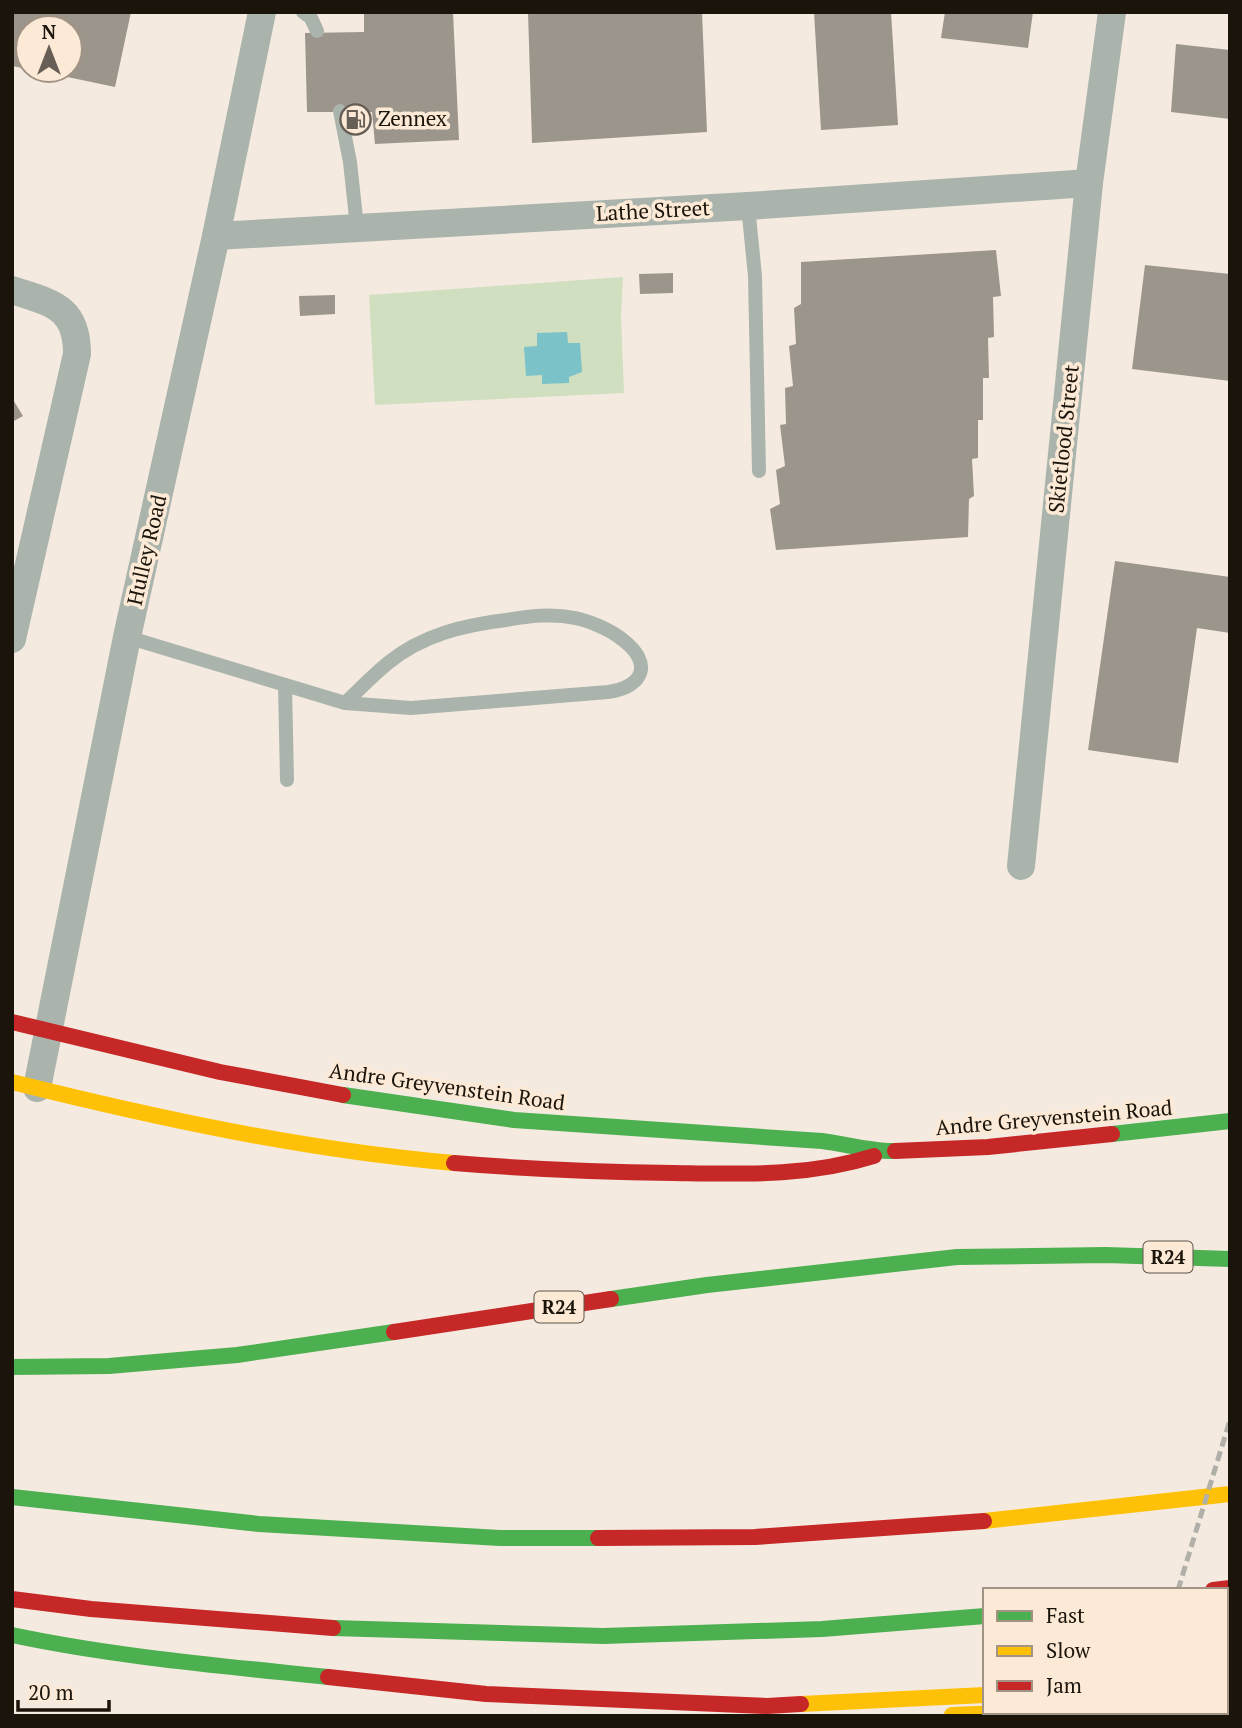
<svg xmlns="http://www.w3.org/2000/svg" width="1242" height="1728" font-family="'PT Serif',serif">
<rect width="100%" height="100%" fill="#f4eadf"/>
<!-- green -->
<path fill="#cfdfc0" d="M623,277l-2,39 3,77 -249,12 -6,-110z"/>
<!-- water -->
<path fill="#7cc2c9" d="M567,332l1,11h12l2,29 -13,5v6l-27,1v-9l-16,1 -2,-29 13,-1v-13z"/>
<!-- building -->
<g fill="#9c958b">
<path d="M12,12h119l-16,75 -76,-16 31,-1v-42h-42v41l-16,-3z"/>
<path d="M364,12h89l6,128 -84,4 -3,-32h-65l-2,-79 59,-1z"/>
<path d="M528,12h174l5,120 -175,11z"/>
<path d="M814,12h77l7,113 -77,5z"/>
<path d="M945,12h88l-5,36 -87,-10z"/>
<path d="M1176,44l54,6v69l-59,-7z"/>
<path d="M996,250l5,46 -8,1 1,40 -6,1 1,40h-6v42h-5v38l-6,1 2,37 -5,3 -1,38 -192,13 -6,-41 10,-5 -4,-34 9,-4 -5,-41 6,-1 -1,-36 8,-2 -4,-40 7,-2 -2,-36 7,-4v-42z"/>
<path d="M1145,265l85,9v107l-98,-12z"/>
<path d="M673,273v20l-33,1 -1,-20z"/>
<path d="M335,295v19l-35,2 -1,-20z"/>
<path d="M12,398l11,18 -11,6z"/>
<path d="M1115,561l115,16v56l-33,-5 -19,135 -90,-13z"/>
</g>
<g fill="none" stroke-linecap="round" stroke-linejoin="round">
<!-- lane -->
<g stroke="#aab4ad" stroke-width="14">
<path d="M303,12l8,6 6,13"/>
<path d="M340,111l10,51 7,65"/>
<path d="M748,206l7,70 4,195"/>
<path d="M127,637l218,66c14,-13 28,-28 43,-40 34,-28 76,-38 118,-43 23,-4 46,-7 69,-2 15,3 36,12 48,22 30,23 21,47 -15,52l-197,16 -66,-5"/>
<path d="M285,685l2,95"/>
</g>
<!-- street -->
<g stroke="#aab4ad" stroke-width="28">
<path d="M216,236l532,-30 341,-23"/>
<path d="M12,290c39,13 65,16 65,64l-65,285"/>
<path d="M1021,866l68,-683 23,-171"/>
<path d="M37,1088l90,-451 89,-401 46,-224"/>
</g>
<!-- fast -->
<g stroke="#4caf50" stroke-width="16">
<path d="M343,1095l171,25 308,21c24,3 50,11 73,10"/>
<path d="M1112,1134l118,-13"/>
<path d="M611,1299l96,-14 250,-28 149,-2 124,4"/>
<path d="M12,1367l97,-1 128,-11 157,-23"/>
<path d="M12,1497l247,27 241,14h98"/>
<path d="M333,1628l270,8 219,-7 163,-13"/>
<path d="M12,1635c104,22 211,31 316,42"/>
<path d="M1226,1697l4,-1"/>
</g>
<!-- slow -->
<g stroke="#ffc107" stroke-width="16">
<path d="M12,1082c145,36 292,68 442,81"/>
<path d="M984,1521l246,-27"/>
<path d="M801,1704l184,-9"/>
<path d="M952,1715l72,-3"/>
</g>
<!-- jam -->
<g stroke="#c62828" stroke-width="16">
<path d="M12,1022l208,50 123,23"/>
<path d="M895,1151l93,-4 124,-13"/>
<path d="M454,1163c73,6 146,9 219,10 68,1 135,4 201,-17"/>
<path d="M394,1332l217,-33"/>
<path d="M598,1538l157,-1 229,-16"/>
<path d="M1213,1590l17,-2"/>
<path d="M12,1599l79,10 242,19"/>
<path d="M1226,1667l4,-1"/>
<path d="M328,1677l158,17 281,12 34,-2"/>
</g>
<!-- rail -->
<g stroke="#b0afa8" stroke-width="5" stroke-dasharray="10 5" stroke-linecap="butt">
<path d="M1178,1590l52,-170"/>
<path d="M1140,1716l1,-4"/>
</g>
</g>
<!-- icons -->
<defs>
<symbol id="fuel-ring" viewBox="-11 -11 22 22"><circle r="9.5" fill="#fcead7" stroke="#675f55" stroke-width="1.5"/><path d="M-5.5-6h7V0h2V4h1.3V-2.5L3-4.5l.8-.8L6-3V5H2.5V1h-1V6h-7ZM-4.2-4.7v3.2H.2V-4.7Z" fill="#675f55"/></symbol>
</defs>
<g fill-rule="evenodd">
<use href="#fuel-ring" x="338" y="102" width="35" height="35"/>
</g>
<g text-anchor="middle" stroke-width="7" stroke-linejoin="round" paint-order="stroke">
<!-- shield labels -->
<g fill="#fcead7" stroke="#5e5448" stroke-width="2">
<rect x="1143.5" y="1241.5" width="49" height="31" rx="5"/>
<rect x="534.5" y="1291.5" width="49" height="31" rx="5"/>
</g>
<g font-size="19" font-weight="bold" fill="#1b140b">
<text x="1168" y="1264">R24</text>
<text x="559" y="1314">R24</text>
</g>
<!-- poi labels -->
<g font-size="21" fill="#1b140b" stroke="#fcead7" text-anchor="start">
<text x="378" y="126">Zennex</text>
</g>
<!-- street labels -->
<g font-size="21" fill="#1b140b" stroke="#fcead7">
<text transform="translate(653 211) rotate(-3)" y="7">Lathe Street</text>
<text transform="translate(1064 439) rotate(-84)" y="7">Skietlood Street</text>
<text transform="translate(147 550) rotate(-77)" y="7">Hulley Road</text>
<text transform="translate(447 1087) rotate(8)" y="7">Andre Greyvenstein Road</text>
<text transform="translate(1054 1118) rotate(-5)" y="7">Andre Greyvenstein Road</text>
</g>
</g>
<!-- border -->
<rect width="1242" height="1728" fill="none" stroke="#1b140b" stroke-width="28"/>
<!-- legend -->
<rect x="983" y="1588" width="245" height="126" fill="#fcead7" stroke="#a29485" stroke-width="2"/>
<rect x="997" y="1611" width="35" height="10" fill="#4caf50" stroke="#a29485" stroke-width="2"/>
<text x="1046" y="1623" font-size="21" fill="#1b140b">Fast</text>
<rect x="997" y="1646" width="35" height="10" fill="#ffc107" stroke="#a29485" stroke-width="2"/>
<text x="1046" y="1658" font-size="21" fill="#1b140b">Slow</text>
<rect x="997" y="1681" width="35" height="10" fill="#c62828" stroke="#a29485" stroke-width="2"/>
<text x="1046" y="1693" font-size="21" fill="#1b140b">Jam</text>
<!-- north arrow -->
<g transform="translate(49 49)"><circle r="33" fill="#fcead7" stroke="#a29485" stroke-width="2"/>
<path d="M0-5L12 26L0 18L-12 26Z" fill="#675f55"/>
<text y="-10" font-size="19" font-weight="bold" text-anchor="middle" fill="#1b140b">N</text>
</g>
<!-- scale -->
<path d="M18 1700v10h91v-10" fill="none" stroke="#1b140b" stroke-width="3.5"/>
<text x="28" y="1700" font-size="21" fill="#1b140b" stroke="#fcead7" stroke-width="5" paint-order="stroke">20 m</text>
</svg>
